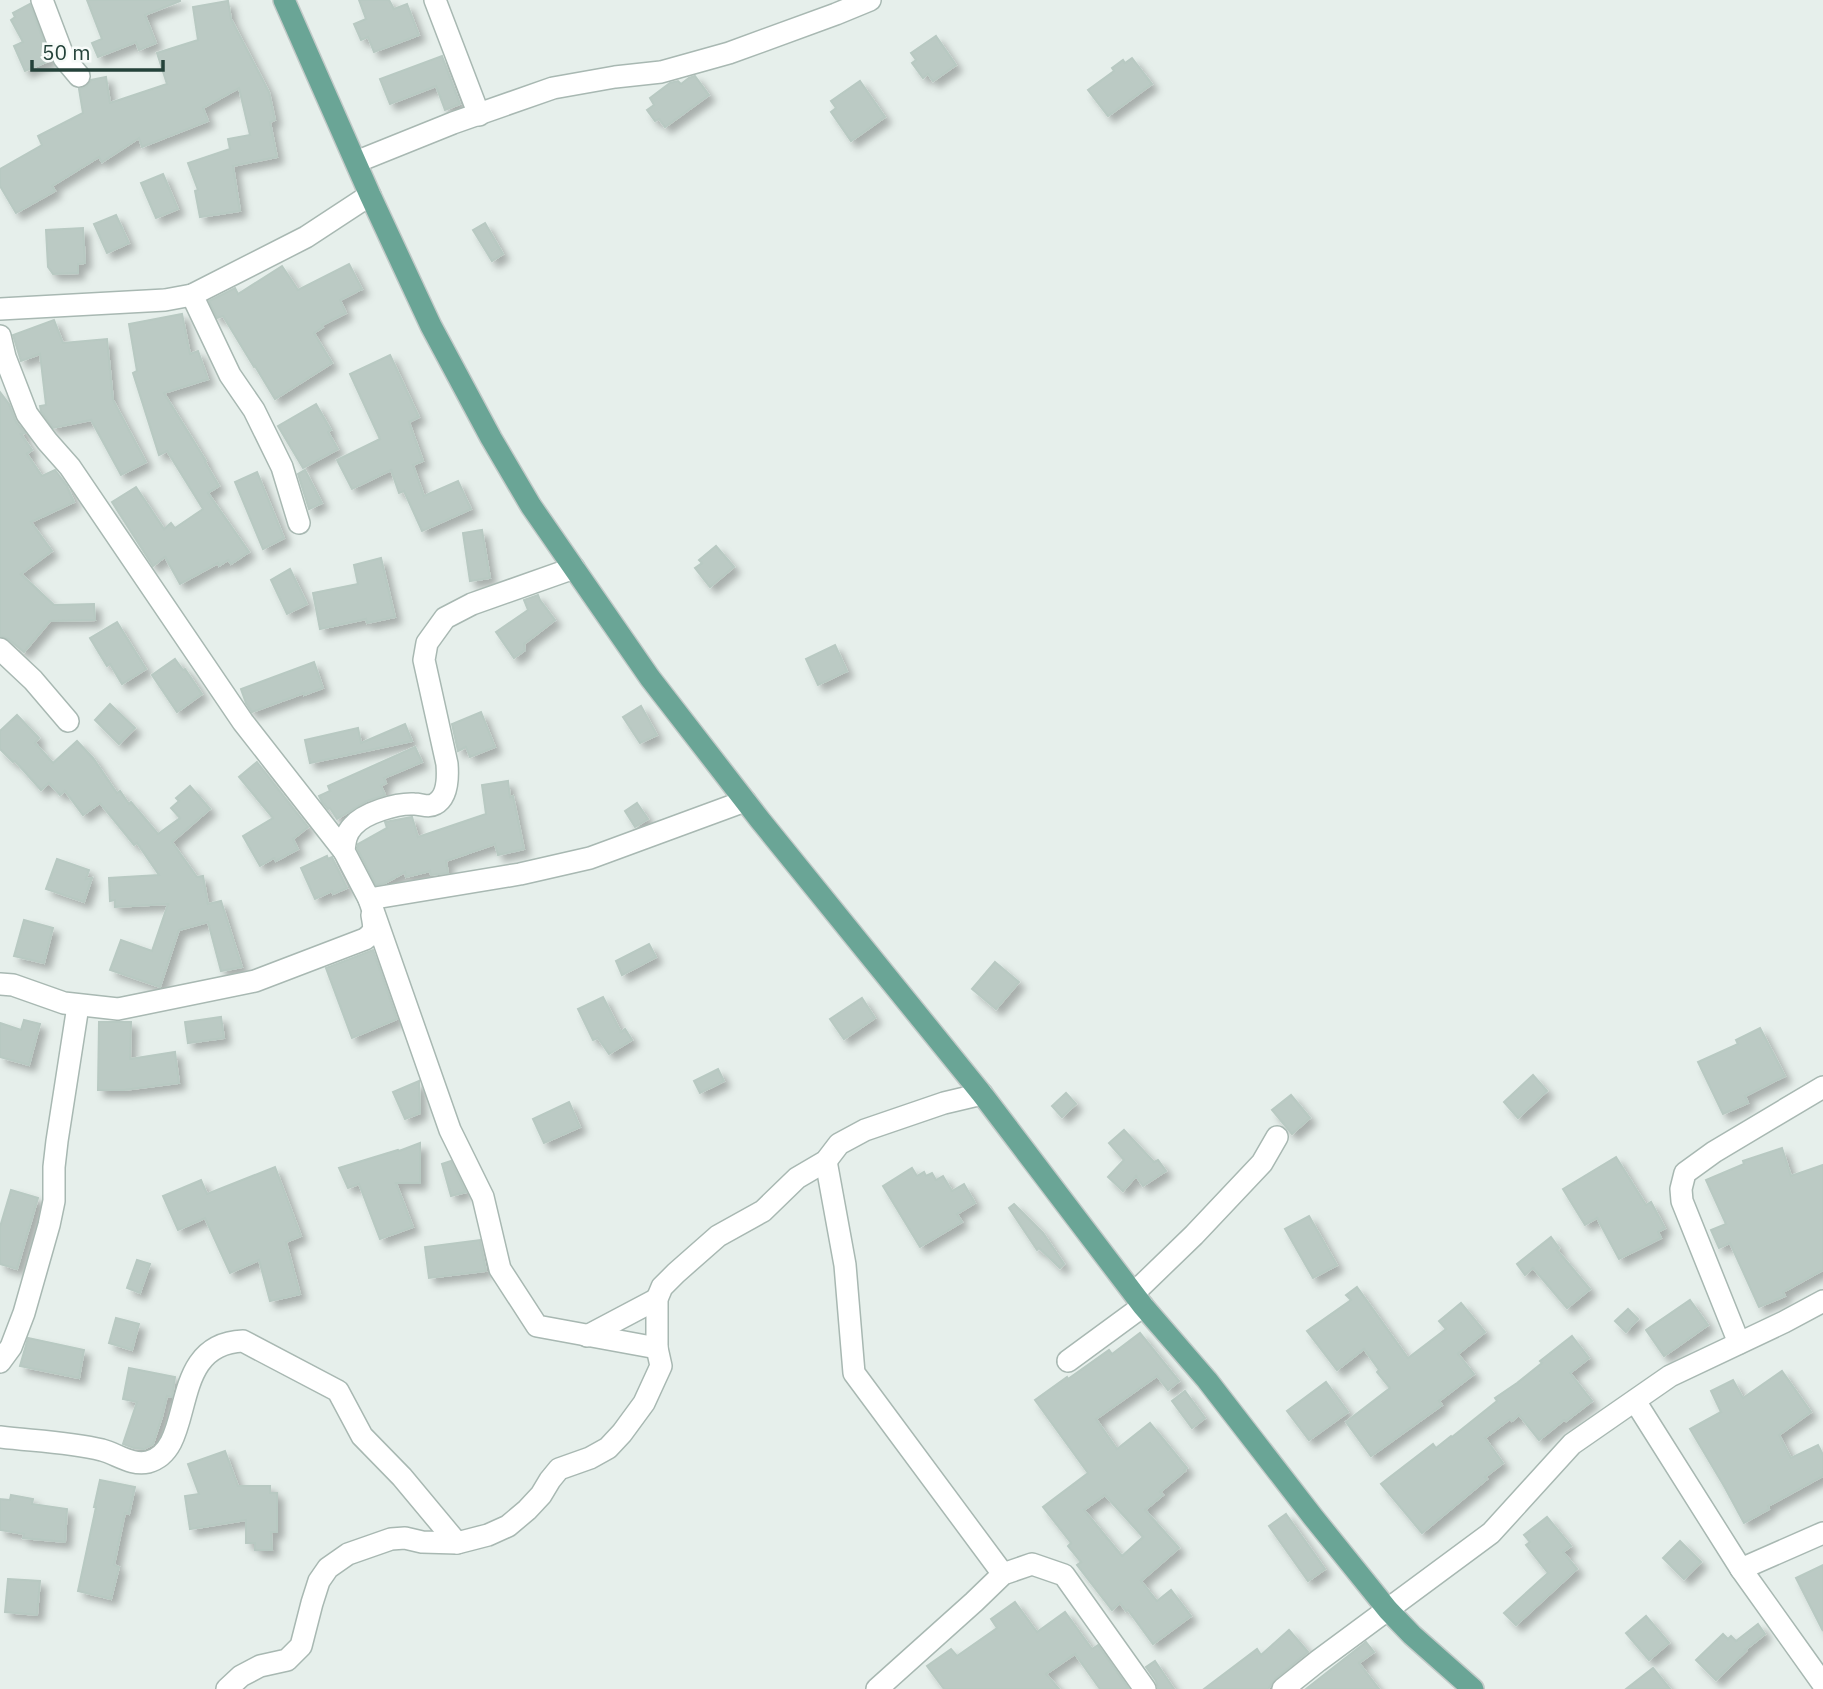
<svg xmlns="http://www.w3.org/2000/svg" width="1823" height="1689" font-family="'IBM Plex Sans',sans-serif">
<defs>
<filter id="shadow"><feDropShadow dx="6" dy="6" stdDeviation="3.5" flood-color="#0004"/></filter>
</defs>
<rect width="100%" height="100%" fill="#e6efeb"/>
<!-- building -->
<g fill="#bbcac4" stroke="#b8c9c2" stroke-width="2" fill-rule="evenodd" filter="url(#shadow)">
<path d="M87,0h93v1l-35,14 11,28 -17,7 -3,-8 -38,15 -6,-14 10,-4z"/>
<path d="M359,0h30l5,9 13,-5 12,31 -45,17 -6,-15 -7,3 -7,-16 12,-5z"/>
<path d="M228,1l3,18 38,73 6,28 -5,2 7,35 -44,9 7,45 -40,6 -5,-26 3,-1 -10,-27 42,-14 -2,-10 22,-4 -11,-47 -36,20 5,13 -66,26 -3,-9 -37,24 -3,-5 -47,29 3,5 -39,22 -16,-27v-17l42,-24 -4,-9 45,-23 -4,-24 8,-3 4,-6 15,-3 4,26 57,-19 -10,-31 41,-13 -5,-33z"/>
<path d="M30,4l21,56 -26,11 -11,-25 9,-4 -12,-22 4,-3 -2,-4z"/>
<path d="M936,36l20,29 -23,16 -5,-7 -5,4 -11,-15 4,-3 -5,-7z"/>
<path d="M442,56l18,48 -15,6 -9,-24 -46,18 -10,-25z"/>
<path d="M1132,58l20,26 -44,32 -20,-26 26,-19 -2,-3 11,-8 2,3z"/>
<path d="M695,76l14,19 -44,32 -6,-8 -4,2 -8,-11 7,-5 -4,-7 20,-15 8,-2 3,3 8,-6z"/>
<path d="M860,81l25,36 -34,24 -20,-29 5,-4 -5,-7z"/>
<path d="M163,174l15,35 -22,9 -15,-35z"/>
<path d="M116,215l13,28 -22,10 -13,-29z"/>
<path d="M485,223l18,31 -11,7 -19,-31z"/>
<path d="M83,228l2,35 -7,1v9l-25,1 -5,-7 -2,-37z"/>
<path d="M349,264l13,25 -22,11 6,13 -24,12 1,2 -9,6 18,30 -57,36 -20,-33 -1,1 -31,-51 -6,2 -8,-17 26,-13 3,6 44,-28 16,24z"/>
<path d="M182,314l8,40 8,-3 10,28 -44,14 42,68 -1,1 14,24 -11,7 41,59 -18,12 -3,-4 -9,6 -1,-3 -38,21 -15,-27 -12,9 -41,-64 24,-15 28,42 7,-6 4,5 28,-19 -36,-58 -8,4 -26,-82 4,-2 -8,-47z"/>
<path d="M54,320l9,23 44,-4 6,61 33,62 -25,13 -30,-55 -38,8 -12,-17 -1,-5 6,-1 -6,-51 -19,7 -8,-26z"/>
<path d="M390,355l29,62 -10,5 14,39 -10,4 11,31 34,-15 13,28 -49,22 -18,-40 -5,2 -8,-23 -39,19 -15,-29 43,-21 -30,-65z"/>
<path d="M0,392l9,12 7,18 9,11 -4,1 11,16 -5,4 15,22 13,-6 12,16 7,16 -43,20 21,29 -31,23 33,31 40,-1 1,16 -45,1 -26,31 -16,-13 -8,-3z"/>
<path d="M316,404l15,26 -3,2 10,17 -35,19 -25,-42z"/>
<path d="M305,470l17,33 -13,6 -11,-35z"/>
<path d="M257,472l27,66 -21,11 -28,-67z"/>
<path d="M482,530l8,48 -20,3 -7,-48z"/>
<path d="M716,546l18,21 -24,20 -15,-19 7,-5 -3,-3z"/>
<path d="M381,558l14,59 -28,6 -1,-4 -46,10 -7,-36 45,-9 -4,-19z"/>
<path d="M290,569l17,35 -20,10 -16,-34z"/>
<path d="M538,595l2,5 15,20 -31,24 1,6 -11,8 -18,-26 32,-22 -4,-10z"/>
<path d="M117,622l29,47 -24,15 -12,-20 -3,2 -17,-28z"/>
<path d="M835,645l12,26 -29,14 -12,-26z"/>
<path d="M175,659l8,11 2,-1 17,25 -25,18 -25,-37z"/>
<path d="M314,662l9,26 -19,7v-2l-52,19 -6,-9 -5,-14z"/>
<path d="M110,704l25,24 -16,16 -24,-24z"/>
<path d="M641,706l16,29 -17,8 -17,-26z"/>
<path d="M481,712l14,35 -25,10 -4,-10 -8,4 -6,-27z"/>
<path d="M17,715l22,23 -4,5 18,20 24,-22 16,17 24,35 3,-2 9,13 2,-2 27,32 22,-16 -9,-10 8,-7 -3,-3 14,-12 20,23 -38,33 25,35 6,-1 5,28 13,-3 21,66 -21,4 -13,-49 -29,8 -19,57 -50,-17 11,-30 31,11 16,-47 -53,3v-7l-5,1 -1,-23 50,-3 -22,-32 -3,2 -34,-42 -17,12 -18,-24 -5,4 -11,-12 -8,7 -26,-29 -2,1 -13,-13v-18z"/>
<path d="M405,724l7,17 -102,22 -5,-23 53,-12 3,15z"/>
<path d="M415,747l7,15 -38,16 2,5 -5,3 4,9 -18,6 -30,18 -7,-11 -2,1 -6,-7 -3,-6 11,-5 -2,-5z"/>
<path d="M257,762l51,65 -15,12 5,10 -22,12 -2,-3 -14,8 -17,-30 30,-18 -34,-41z"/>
<path d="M508,781l2,16 3,-1 11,53 -26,6 -3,-11 -49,17 2,12 -17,2 -1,-4 -24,6 -1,-5 -20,11 -9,2 -19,-37 1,-2v-2l29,-16 -2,-6 27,-5 6,20 68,-23 -4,-29z"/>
<path d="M637,803l11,16 -13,8 -10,-16z"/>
<path d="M327,856l1,3 4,-2 15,31 -14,6 -1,-3 -17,8 -14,-31z"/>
<path d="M57,859l32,11 -3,9 6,-1 -8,24 -38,-13z"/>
<path d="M24,920l29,8 -9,35 -30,-7z"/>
<path d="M649,944l7,13 -34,18 -6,-14z"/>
<path d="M373,950l24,69 -45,19 -26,-70z"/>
<path d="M995,962l24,20 -23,27 -24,-20z"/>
<path d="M603,997l18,35 4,-3 7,11 -23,14 -11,-16 -5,2 -15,-31z"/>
<path d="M862,998l13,20 -31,21 -14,-20z"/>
<path d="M221,1017l3,21 -36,5 -3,-21z"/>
<path d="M24,1020l16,4 -11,41 -29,-8v-34l21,7z"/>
<path d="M99,1022h32l-1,37 45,-7 4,31 -55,7h-26z"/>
<path d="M1760,1028l25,48 -40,20 3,7 -25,11 -25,-52 40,-18 -2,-4z"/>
<path d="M718,1069l6,12 -24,12 -6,-12z"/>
<path d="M1533,1075l14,16 -29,27 -14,-16z"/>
<path d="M419,1081l1,32 -15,6 -12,-27z"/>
<path d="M1066,1093l10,11 -14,13 -10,-11z"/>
<path d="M1291,1095l19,23 -18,16 -20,-24z"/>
<path d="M569,1102l11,25 -36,16 -11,-24z"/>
<path d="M1124,1130l30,32 4,-2 8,11 -23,15 -7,-10 -13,15 -15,-14 16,-17 -15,-17z"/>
<path d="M420,1143v40h-24l17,44 -33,12 -21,-55 -11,4 -9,-20 59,-18 1,1z"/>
<path d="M1782,1148l9,28 32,-11v105l-40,22 2,4 -26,11 -29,-64 -11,5 -8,-18 15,-6 -20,-44 38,-16 -1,-3z"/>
<path d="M1616,1157l30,48 5,-3 14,26 -7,4 3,6 -42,21 -22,-41 -12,7 -22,-36z"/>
<path d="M451,1161l15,31 -15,4 -9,-32z"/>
<path d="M275,1167l26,69 -15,6 14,52 -30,7 -11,-41 -29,13 -25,-55 -27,12 -15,-34 38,-16 6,14z"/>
<path d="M912,1168l5,8 7,-4 2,4 6,-3 4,7 7,-4 9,15 12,-7 11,19 -18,11 5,8 -42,25 -37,-61z"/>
<path d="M11,1190l27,8 -21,71 -17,-5v-37z"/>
<path d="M1014,1204l29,29 21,31 -4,4 -21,-20 -2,2 -28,-42z"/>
<path d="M1309,1216l28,49 -24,13 -28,-49z"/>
<path d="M1551,1237l8,11 -2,2 33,39 -23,19 -34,-40 -8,7 -8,-11z"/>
<path d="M480,1240l6,31 -57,7 -4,-31z"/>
<path d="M137,1260l13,4 -10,29 -13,-5z"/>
<path d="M1357,1287l51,71 38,-29 -7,-8 22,-18 24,29 -27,22 16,20 -35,27 3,4 -71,51 -25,-34 44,-34 -13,-16 2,-2 -15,-21 -27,21 -30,-39 44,-31 -5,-5z"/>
<path d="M1690,1300l18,25 -44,31 -18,-26z"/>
<path d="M1628,1309l10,10 -12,13 -11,-11z"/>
<path d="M116,1318l23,6 -7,26 -23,-7z"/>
<path d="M1140,1333l39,48 -11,9 -11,-14 -61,43 21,30 33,-26 37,45 -3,2 1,1 -25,21 3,3 -18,15 34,38 -38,33 16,20 14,-11 20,26 -38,28 -25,-34 -2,1 -6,-8 -8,7 -35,-45 4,-3 -13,-16 3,-3 -28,-36 45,-34 -53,-73 32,-23 1,2 41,-29 3,4zM1105,1495l38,42 -21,19 -38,-46z"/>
<path d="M1572,1336l17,22 -19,15 22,28 -26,20 -2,-1 -25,20 -20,-25 -7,6 -2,-2 -25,19 18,25 -18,14 2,2 -65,54 -41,-49 52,-40 3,4 15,-12 1,1 45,-36 -2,-3 22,-15 25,-20 -2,-2z"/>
<path d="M28,1338l56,12 -5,28 -59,-12z"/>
<path d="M129,1368l46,9 -3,20 -5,-1 -5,21 -9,27 -9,5 -10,-1 -11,-4 14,-42 -14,-3z"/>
<path d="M1782,1371l29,41 -32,23 12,23 27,-13 5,10v21l-55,30 1,3 -25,14 -20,-37 -34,-57 31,-17 -10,-21 22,-11 10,18z"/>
<path d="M1326,1382l22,30 -39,28 -22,-29z"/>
<path d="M1185,1391l20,27 -13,10 -20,-27z"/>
<path d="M225,1451l13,35h32v7h7v39h-6l1,18h-17v-7h-9v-23l-56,9 -5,-33 14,-2 -11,-30z"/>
<path d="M100,1480l35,7 -6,27 -4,-1 -11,52 5,2 -8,32 -33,-8 18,-84h-2z"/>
<path d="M11,1495l22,4 -1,5 35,5 -2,33 -42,-4 1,-4 -24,-4v-31l10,1z"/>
<path d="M1286,1514l39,55 -17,12 -39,-55z"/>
<path d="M1547,1517l24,29 -8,6 14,17 -61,56 -12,-12 44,-40 -22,-28 4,-3 -6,-7z"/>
<path d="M1680,1541l21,21 -17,17 -21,-21z"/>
<path d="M1823,1565v66l-27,-53z"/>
<path d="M8,1579l32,2 -3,34 -32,-3z"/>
<path d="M1015,1602l22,30 28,-20 27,37 6,-4 31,44h-29l-25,-35 -29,20 13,15h-115l-17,-23 24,-17 6,7 40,-28 -6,-9z"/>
<path d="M1646,1616l23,27 -20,17 -23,-27z"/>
<path d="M1758,1624l7,10 -20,16 1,1 -30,29 -20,-20 27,-26 5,5 3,-3 5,5z"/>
<path d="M1289,1630l19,22 -33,27 -7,10h-64l53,-40 4,6z"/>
<path d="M1366,1642l8,10 -15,11 20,26h-73z"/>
<path d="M1155,1661l19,28h-16l-2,-8 -10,-14z"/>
<path d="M1653,1668l17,21h-44z"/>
</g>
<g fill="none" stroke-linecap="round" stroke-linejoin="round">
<defs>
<g id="minor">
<path d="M42,0l22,58 15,18"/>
<path d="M435,0l44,115"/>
<path d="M356,162l97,-39 100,-35 62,-11 46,-5 68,-19 107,-39 34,-14"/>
<path d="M192,295l38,80 24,35 28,57 17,56"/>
<path d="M0,309l165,-9 27,-5 114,-58 64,-42"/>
<path d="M0,336l5,21 22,57 20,27 23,26 173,255 101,129"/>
<path d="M574,568l-102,36 -27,14 -18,25 -3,17 23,104c1,13 1,33 -12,40 -7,4 -13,0 -21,0 -17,-1 -50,9 -61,22 -7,7 -8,15 -9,25l25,48 81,231 33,67 17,72 37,57 120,22"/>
<path d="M0,649l33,31 35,41"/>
<path d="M369,899l151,-25 70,-16 155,-57"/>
<path d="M0,984l13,1 51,18 54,6 137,-28 110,-42c11,-8 9,-12 7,-24"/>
<path d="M826,1161l19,104 9,108 149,201"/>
<path d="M1134,1293l60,-58 68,-72 15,-26"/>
<path d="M587,1336l70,-37"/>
<path d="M1739,1343l-57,-142 -1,-12 4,-16 29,-21 109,-65"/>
<path d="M1068,1361l75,-55"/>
<path d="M0,1362l11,-15 13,-34 25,-88 5,-24v-34l3,-26 21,-135"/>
<path d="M1635,1401l106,168 82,115"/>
<path d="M0,1437c33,4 69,5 102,13 15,4 30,16 46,12 50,-13 17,-118 95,-121l95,50 24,45 40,41 55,66"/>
<path d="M1741,1569l82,-36"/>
<path d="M227,1689l14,-13 19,-10 27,-6 14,-14 11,-43 7,-22 9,-13 20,-14 43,-15 14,-1 17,4 35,1 31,-8 20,-9 19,-16 14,-15 9,-15 9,-11 31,-11 18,-10 14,-15 22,-30 17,-37 -4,-18v-49l5,-12 14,-14 42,-37 45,-25 34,-33 29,-17 13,-17 26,-14 79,-27 38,-9"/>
<path d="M877,1689l97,-87 29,-28 29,-10 32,11 81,114"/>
<path d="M1283,1689l35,-28 173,-128 81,-89 98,-68 114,-54 39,-21"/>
</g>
<path id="major" d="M284,0l86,195 61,131 60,112 40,68 119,172 110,142 222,274 161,212 64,74 106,137 75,93 24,25 61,54"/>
</defs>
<!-- minor casing -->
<use href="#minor" stroke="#a8b8b2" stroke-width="24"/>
<!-- major casing -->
<use href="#major" stroke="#c2cac8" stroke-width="24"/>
<!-- minor -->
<use href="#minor" stroke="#fff" stroke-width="21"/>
<!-- major -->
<use href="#major" stroke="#6aa596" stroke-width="21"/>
</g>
<!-- scale -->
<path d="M32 60v10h131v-10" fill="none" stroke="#24423a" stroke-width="3.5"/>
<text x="42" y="60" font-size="21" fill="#24423a" stroke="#f7fbf9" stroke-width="5" paint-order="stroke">50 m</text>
</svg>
